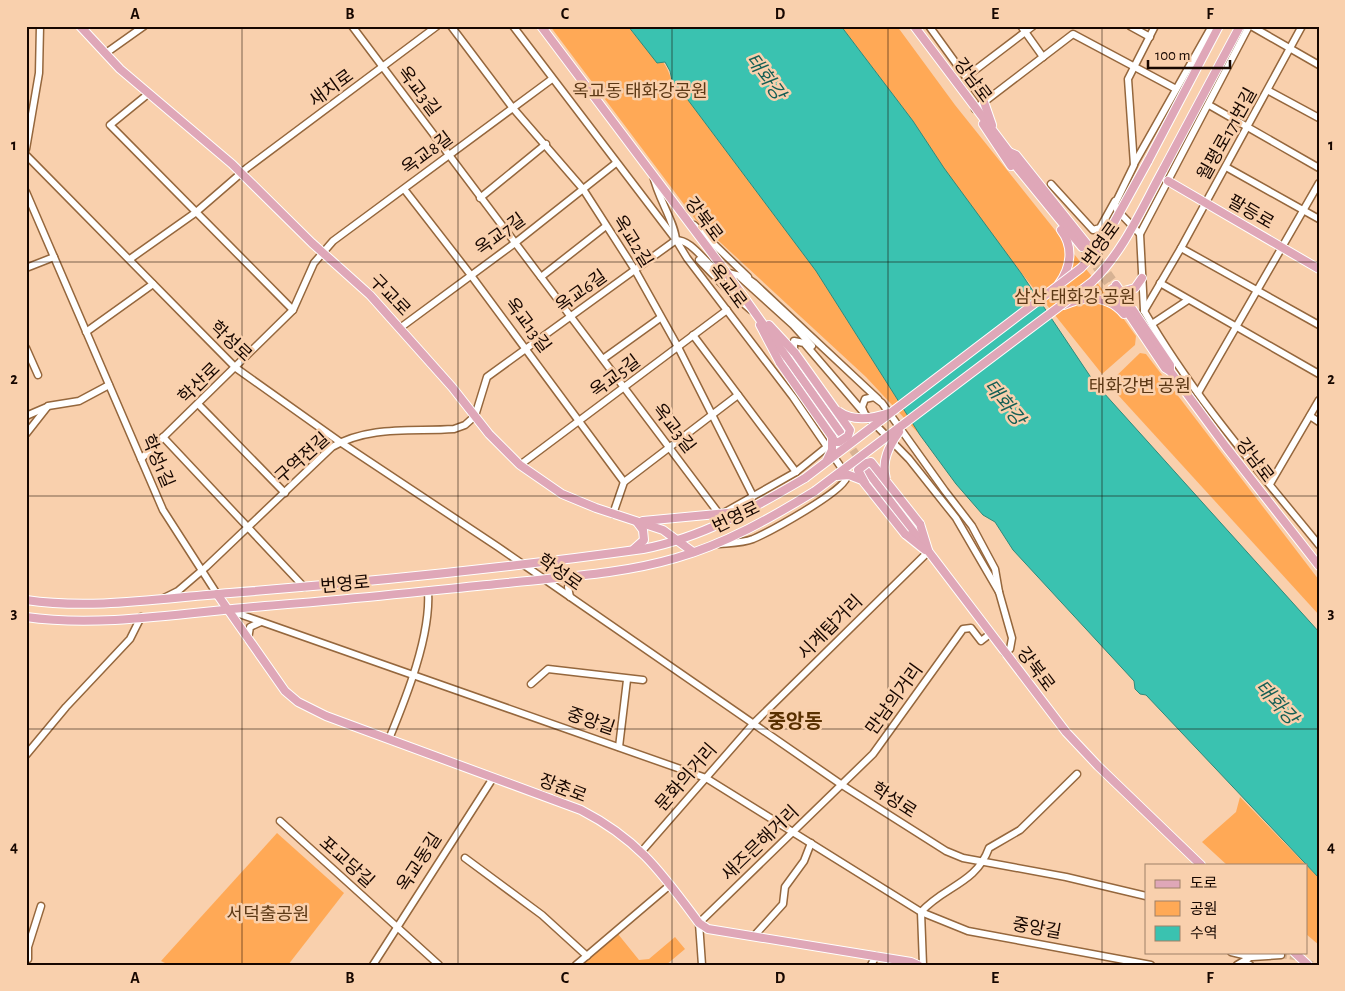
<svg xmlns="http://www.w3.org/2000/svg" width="1345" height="991" font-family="'Alegreya Sans','Noto Sans KR',sans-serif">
<rect width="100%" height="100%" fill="#f9d0ad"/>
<!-- green -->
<g fill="#ffa956">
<path d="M550,26h78c17,27 37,23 45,60l6,2 137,183 104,164 -54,-58 -171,-158z"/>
<path d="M841,26h56l58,79 147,184 34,47 -1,9 -33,29 -130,-163 -59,-90z"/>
<path d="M1140,353l6,1 173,226v35l-211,-231z"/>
<path d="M1240,797l66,68h-79l-25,-23 34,-30z"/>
<path d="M277,833l67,60 -56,72h-119l-8,-4z"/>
<path d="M1306,865l13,13v67l-13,-11z"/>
<path d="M618,934l21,26 10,-1 26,-22 10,12 -19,16h-85z"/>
</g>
<!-- water -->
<path fill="#3ac2b0" stroke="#308a7b" d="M628,26h213l72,95 31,47 77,105 73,109 225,250v246l-173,-183 -6,-1 -5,-5 -1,-8 -121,-131 -18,-28 -12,-7 -27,-31 -36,-49 -104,-164 -137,-183 -6,-2 -3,-15 -5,-9 -8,1z"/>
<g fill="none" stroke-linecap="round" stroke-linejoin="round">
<!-- minor-tunnel -->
<path stroke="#d7b293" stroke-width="6" stroke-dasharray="6 3" stroke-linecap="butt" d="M1281,955l13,2 21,8"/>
<!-- major-tunnel -->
<g stroke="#d7b293" stroke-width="8" stroke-dasharray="8 4" stroke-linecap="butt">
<path d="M1087,244l29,41"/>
<path d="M1082,247l30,42"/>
<path d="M846,440l22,32"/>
</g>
<defs>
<g id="minor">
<path d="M352,26l368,489 76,-43 32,-26"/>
<path d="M451,26l61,81 71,82 52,81 43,77 75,149"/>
<path d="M513,26l163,214 11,18 106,139 54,79c0,14 -78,56 -94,63 -10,4 -23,4 -34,5"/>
<path d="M929,26l55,76"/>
<path d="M1021,26l22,31"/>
<path d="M1130,26l20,11"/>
<path d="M1155,26l-27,53 6,86 -19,39 2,6 23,24 109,-208"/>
<path d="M1251,26l68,39"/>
<path d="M106,53l38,-27"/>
<path d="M966,77l67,-51"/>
<path d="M1269,91l50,27"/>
<path d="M148,94l-38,31 183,185"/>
<path d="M1209,105l110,63"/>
<path d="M975,109l98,-75 103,55"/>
<path d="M26,149l13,-76 1,-47"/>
<path d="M26,155l210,213 104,74 158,105 344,238 104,66 17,7 103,19 80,19"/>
<path d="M1134,164l78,-138"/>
<path d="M1226,167l93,52"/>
<path d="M653,175c4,22 22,47 23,65"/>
<path d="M1051,184l42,46 7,-2 15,-27"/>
<path d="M404,189l66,85 154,208"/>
<path d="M26,192l137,318 54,84"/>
<path d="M480,198l66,-54"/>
<path d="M694,225l54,52"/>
<path d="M1140,234l4,76"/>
<path d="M676,240c15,0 27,20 38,28 13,7 28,5 40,15l124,116"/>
<path d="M1181,248l138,77"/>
<path d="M130,259l65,-46 52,-45 190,-142"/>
<path d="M699,260l29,30 23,20"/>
<path d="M26,268l28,-11"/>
<path d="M541,277l65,-51"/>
<path d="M740,277l53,48 19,21"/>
<path d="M1160,283l159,91"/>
<path d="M1144,311l37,-63 121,-222"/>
<path d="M1144,311c49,85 113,158 175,234"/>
<path d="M1152,324l36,-24"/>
<path d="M400,328l115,-85 101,-80"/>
<path d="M86,332l67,-48"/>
<path d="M693,335l103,137"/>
<path d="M26,348l12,27"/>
<path d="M794,351v-10l10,2 61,71 44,45 47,59 43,74"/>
<path d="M603,359l57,-41"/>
<path d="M1198,393l121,-210"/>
<path d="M198,404l87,89"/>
<path d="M864,412l-2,-5 3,-8 9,-2 8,6 63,88 27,35 23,43 4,23 13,46 -2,11 -5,4"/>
<path d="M26,416l21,-9"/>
<path d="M1310,416l9,6"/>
<path d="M26,434l22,-28 31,-5 30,-16"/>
<path d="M163,437l141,150"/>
<path d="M141,459l152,-149 21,-47 19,-22 219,-162"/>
<path d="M520,465l207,-155"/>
<path d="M1270,484l49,-84"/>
<path d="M613,514l11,-32 114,-87"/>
<path d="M570,597l-2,-10 3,-12"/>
<path d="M164,598l14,-7 28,-24 126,-120c38,-22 81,-15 122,-18l11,-4 10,-9 12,-39 189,-137"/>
<path d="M228,610l478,168 215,134 47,19 183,34"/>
<path d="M248,639l2,-12 11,-5"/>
<path d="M531,684l17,-15 95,11"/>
<path d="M389,739c17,-41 42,-103 39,-148"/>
<path d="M619,747l8,-67"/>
<path d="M26,755l40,-48 64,-68 11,-22"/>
<path d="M280,821l159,144"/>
<path d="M642,851l111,-127 175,-172"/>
<path d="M465,858l77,57 45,41"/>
<path d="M754,936l29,-32 2,-17 19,-26 7,-18"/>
<path d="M1231,952l21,5 29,-2"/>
<path d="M28,959v-12l13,-41"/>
<path d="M1248,964l2,1"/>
<path d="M373,965l120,-187"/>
<path d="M576,965l94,-80"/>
<path d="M702,965l-3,-42 174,-169 90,-125 8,-1 10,13 9,-7"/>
<path d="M871,965l5,-9"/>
<path d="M923,965l-2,-53c23,-26 55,-28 68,-64l31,-18 57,-56"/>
<path d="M1237,965l12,-7"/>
</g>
<g id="major">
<path d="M80,26l40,43 112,95 80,79 58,52 82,92 37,47 31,31 42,29 34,14 67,22 30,22"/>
<path d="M541,26l185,246 114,160"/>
<path d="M914,26l95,126 2,8 71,87"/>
<path d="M984,102l8,23"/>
<path d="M983,124l28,42"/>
<path d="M1009,152l7,3 71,89"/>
<path d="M1148,161l71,-135"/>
<path d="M1163,170l77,-144"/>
<path d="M1168,181l151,88"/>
<path d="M1059,284c12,-17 15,-37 2,-54"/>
<path d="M1116,285l54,80v6"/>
<path d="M1112,289l53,79 5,3 56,76 93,119"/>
<path d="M1121,292l14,-4 7,-10"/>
<path d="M1064,305c21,-9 44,-10 60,9"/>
<path d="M760,325l20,38"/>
<path d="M769,325l26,28"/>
<path d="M868,472l198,260 32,34 103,99"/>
<path d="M643,521l95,-9"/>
<path d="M920,524l8,26"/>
<path d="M905,534l20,16"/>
<path d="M634,549l10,-9 -1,-10 -6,-8"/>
<path d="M217,594l68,97 13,11 28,14 255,94c58,30 80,62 118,113l9,6 203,33 7,3"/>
<path d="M26,600c67,10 137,-2 204,-7 138,-11 276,-25 413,-44 58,-11 111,-41 162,-71"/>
<path d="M26,617c75,11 164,-5 239,-11 81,-6 162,-15 242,-23 56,-6 115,-9 169,-25 49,-14 95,-40 139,-67"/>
<path d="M1294,952l14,13"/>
</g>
</defs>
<!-- minor casing -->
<use href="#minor" stroke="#95673d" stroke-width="9"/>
<!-- major casing -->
<use href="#major" stroke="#fff" stroke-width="10"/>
<!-- minor -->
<use href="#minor" stroke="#fff" stroke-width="6"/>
<!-- major -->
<use href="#major" stroke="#dfa7b8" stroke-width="8"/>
<defs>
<g id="major-bridge">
<path d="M795,353l55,77 -2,6 -9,6h-4l-3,-5"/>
<path d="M780,363l52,74v13l-5,10"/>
<path d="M838,411c15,11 34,8 51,2"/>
<path d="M837,476l12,-1 13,5 43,54"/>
<path d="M805,478l276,-210 20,-22 47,-85"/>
<path d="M886,479c-5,-18 3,-33 13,-47"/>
<path d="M865,483l-7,-13 9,-7 4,-1 49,62"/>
<path d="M815,491l277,-209c32,-31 50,-74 71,-112"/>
</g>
</defs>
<!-- major-bridge casing -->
<use href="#major-bridge" stroke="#fff" stroke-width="10" stroke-linecap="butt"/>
<!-- major-bridge -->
<use href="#major-bridge" stroke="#dfa7b8" stroke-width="8"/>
</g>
<!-- grid -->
<path fill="none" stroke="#170700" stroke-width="1" stroke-opacity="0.55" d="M242,26v939M458,26v939M672,26v939M888,26v939M1102,26v939M26,262h1293M26,496h1293M26,729h1293"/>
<g text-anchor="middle" stroke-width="5" stroke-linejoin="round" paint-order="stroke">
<!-- street labels -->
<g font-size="18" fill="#170700" stroke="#f9d0ad">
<text transform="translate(973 80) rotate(53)" y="6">강남로</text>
<text transform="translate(331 88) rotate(-36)" y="6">새치로</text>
<text transform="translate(419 91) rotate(53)" y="6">옥교3길</text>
<text transform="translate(1227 134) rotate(-61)" y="6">월평로171번길</text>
<text transform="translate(427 153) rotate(-37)" y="6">옥교8길</text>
<text transform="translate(1251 212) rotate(30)" y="6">팔등로</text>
<text transform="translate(704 219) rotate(53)" y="6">강북로</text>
<text transform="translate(500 234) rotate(-36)" y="6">옥교7길</text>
<text transform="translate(633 241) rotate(58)" y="6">옥교2길</text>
<text transform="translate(1101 244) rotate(-54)" y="6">번영로</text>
<text transform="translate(728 286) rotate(53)" y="6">옥교로</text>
<text transform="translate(581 291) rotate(-36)" y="6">옥교6길</text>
<text transform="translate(390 295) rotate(46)" y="6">구교로</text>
<text transform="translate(528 325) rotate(53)" y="6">옥교13길</text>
<text transform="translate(231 341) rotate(43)" y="6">학성로</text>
<text transform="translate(615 376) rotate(-37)" y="6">옥교5길</text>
<text transform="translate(199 383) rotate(-44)" y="6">학산로</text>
<text transform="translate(674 428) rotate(52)" y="6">옥교3길</text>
<text transform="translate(302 458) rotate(-42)" y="6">구역전길</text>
<text transform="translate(1255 460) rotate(53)" y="6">강남로</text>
<text transform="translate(158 461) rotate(67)" y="6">학성1길</text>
<text transform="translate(736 517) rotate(-26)" y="6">번영로</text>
<text transform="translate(560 572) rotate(35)" y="6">학성로</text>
<text transform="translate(345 584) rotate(-5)" y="6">번영로</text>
<text transform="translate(830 627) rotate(-45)" y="6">시계탑거리</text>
<text transform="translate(1036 669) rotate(53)" y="6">강북로</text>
<text transform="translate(894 699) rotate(-54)" y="6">만남의거리</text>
<text transform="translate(591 721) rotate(19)" y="6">중앙길</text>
<text transform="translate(686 777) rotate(-49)" y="6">문화의거리</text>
<text transform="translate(563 788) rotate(21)" y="6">장춘로</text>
<text transform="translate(894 800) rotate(33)" y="6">학성로</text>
<text transform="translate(760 843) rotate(-44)" y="6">새즈믄해거리</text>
<text transform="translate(347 862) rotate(42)" y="6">포교당길</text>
<text transform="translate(419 862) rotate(-57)" y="6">옥교동길</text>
<text transform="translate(1037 928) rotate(10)" y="6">중앙길</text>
</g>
<!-- park labels -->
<g font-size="18" fill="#5c3815" stroke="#f9d0ad">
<text x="640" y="97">옥교동 태화강공원</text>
<text x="1075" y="303">삼산 태화강 공원</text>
<text x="1140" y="392">태화강변 공원</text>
<text x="268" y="920">서덕출공원</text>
</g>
<!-- water labels -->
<g font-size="19" font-style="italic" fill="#165f55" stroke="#f9d0ad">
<text transform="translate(766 76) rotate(54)" y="7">태화강</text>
<text transform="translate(1005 402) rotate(51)" y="7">태화강</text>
<text transform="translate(1277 702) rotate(47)" y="7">태화강</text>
</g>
<!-- quarter labels -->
<g font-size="20" font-weight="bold" fill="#582f00" stroke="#f9d0ad">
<text x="795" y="728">중앙동</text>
</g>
</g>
<!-- border -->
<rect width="1345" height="991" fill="none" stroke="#f9d0ad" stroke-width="55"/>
<!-- legend -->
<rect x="1145" y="864" width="162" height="90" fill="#f9d0ad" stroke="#9f8068"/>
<rect x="1155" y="880" width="25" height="8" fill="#dfa7b8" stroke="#9f8068"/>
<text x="1190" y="888" font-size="15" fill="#170700">도로</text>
<rect x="1155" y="901" width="25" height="15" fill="#ffa956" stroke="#9f8068"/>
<text x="1190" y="914" font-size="15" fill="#170700">공원</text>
<rect x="1155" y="926" width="25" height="15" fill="#3ac2b0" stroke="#9f8068"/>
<text x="1190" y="938" font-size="15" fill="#170700">수역</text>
<!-- scale -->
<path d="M1148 60v8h82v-8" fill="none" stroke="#170700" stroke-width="2.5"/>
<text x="1155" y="60" font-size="15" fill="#170700" stroke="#f9d0ad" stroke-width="4" paint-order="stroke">100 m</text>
<rect x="28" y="28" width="1290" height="936" fill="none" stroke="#170700" stroke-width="2"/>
<g font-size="16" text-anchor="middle" font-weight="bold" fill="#170700">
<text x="135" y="19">A</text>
<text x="350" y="19">B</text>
<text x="565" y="19">C</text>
<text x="780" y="19">D</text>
<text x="995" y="19">E</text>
<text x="1210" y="19">F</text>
<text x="14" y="150">1</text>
<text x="1331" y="150">1</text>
<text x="14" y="384">2</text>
<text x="1331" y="384">2</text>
<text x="14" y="618">3</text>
<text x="1331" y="618">3</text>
<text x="14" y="852">4</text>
<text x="1331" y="852">4</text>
<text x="135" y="983">A</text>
<text x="350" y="983">B</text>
<text x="565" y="983">C</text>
<text x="780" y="983">D</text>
<text x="995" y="983">E</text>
<text x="1210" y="983">F</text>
</g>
</svg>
